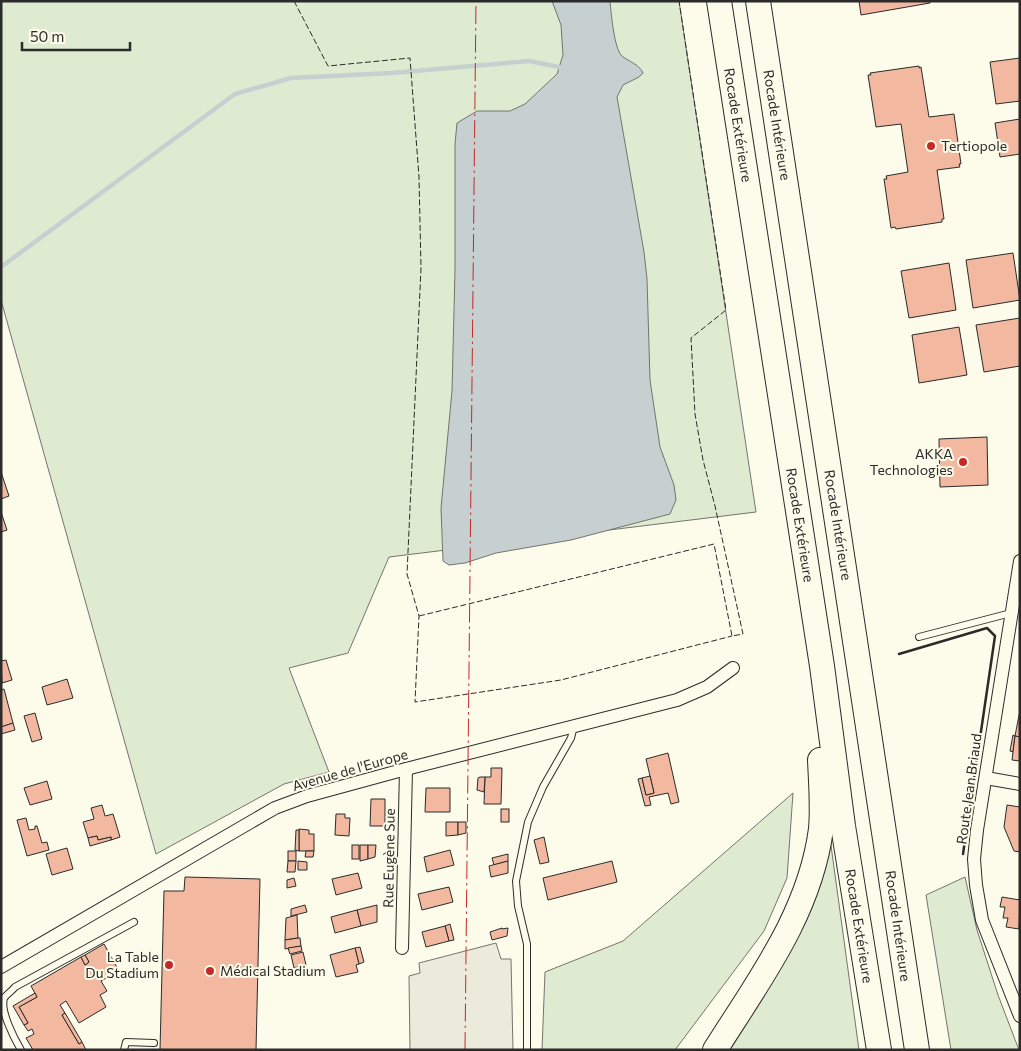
<svg xmlns="http://www.w3.org/2000/svg" width="1021" height="1051" font-family="Commissioner,sans-serif">
<rect width="100%" height="100%" fill="#fdfbea"/>
<!-- green -->
<g fill="#deebd1" stroke="#74746e">
<path d="M1,1h678l77,511 -367,45 -41,96 -59,15 40,104 -45,12 -128,70 -155,-554z"/>
<path d="M793,793l-6,85 -23,53 -89,119h-133l3,-78 78,-31z"/>
<path d="M829,831l30,219h-136z"/>
<path d="M965,877l12,53 21,65 21,55h-68l-25,-155z"/>
</g>
<!-- parking -->
<path fill="#eceadb" stroke="#74746e" d="M496,943l5,16h10l2,91h-103l-1,-74 11,-3 -1,-10z"/>
<!-- water -->
<path fill="#c7d0d0" stroke="#74746e" d="M552,1h58c1,11 4,48 12,55 7,6 16,7 21,17l-4,4 -16,8 -6,12 27,155 3,27 3,101 10,67 14,38 2,15 -6,14 -99,26 -75,13 -31,10 -16,2 -6,-4 -2,-53 11,-117 3,-121v-126l2,-21 20,-12h33l15,-7 32,-30 6,-19 -2,-30z"/>
<g fill="none" stroke-linecap="round" stroke-linejoin="round">
<!-- stream -->
<path stroke="#c7d0d0" stroke-width="4.5" d="M1,267l234,-173 56,-16 101,-5 137,-12 35,7"/>
</g>
<!-- building -->
<g fill="#f2b8a0" stroke="#2b2b2b">
<path d="M859,1h71v2l-69,12z"/>
<path d="M1020,58v43l-24,3 -6,-42z"/>
<path d="M919,66v2l2,-1 8,50 25,-3 7,50h-2l1,3 -23,3 7,49h-2v3l-46,7 -1,-2 -4,1 -7,-49h3l-1,-3 22,-4 -7,-48 -25,3 -8,-52h3l-1,-2z"/>
<path d="M1020,119v35l-20,3 -5,-34z"/>
<path d="M1013,253l7,47 -47,8 -7,-48z"/>
<path d="M949,263l7,47 -47,8 -8,-47z"/>
<path d="M1020,318v48l-36,6 -8,-47z"/>
<path d="M959,327l8,48 -48,8 -7,-48z"/>
<path d="M987,437l1,48 -48,2 -1,-48z"/>
<path d="M1,472l8,24 -8,3z"/>
<path d="M1,512l6,18 -6,2z"/>
<path d="M6,660l6,20 -10,3 -1,-22z"/>
<path d="M67,679l6,19 -26,7 -5,-18z"/>
<path d="M4,689l9,34 -12,4v-37z"/>
<path d="M1020,710v27l-5,-1z"/>
<path d="M35,713l7,26 -10,3 -8,-26z"/>
<path d="M13,723l2,7 -14,4v-7z"/>
<path d="M1013,735l2,1 -2,16 -3,-1z"/>
<path d="M1015,736l5,1v24l-8,-1z"/>
<path d="M668,753l11,49 -8,2 -3,-11 -19,4 2,8 -6,1 -7,-27 4,-1 4,17 8,-2 -8,-34z"/>
<path d="M491,768h11l-1,36h-17l1,-27h6z"/>
<path d="M650,776l4,17 -8,2 -4,-17z"/>
<path d="M480,777h5l-1,15 -7,-2 1,-12z"/>
<path d="M47,781l5,18 -22,6 -6,-17z"/>
<path d="M426,788h24v24h-25z"/>
<path d="M371,799h14v27h-15z"/>
<path d="M102,805l3,11 8,-2 7,23 -9,3v-3l-13,3 -1,-4 -9,2 -5,-16 11,-3 -3,-11z"/>
<path d="M1007,805l13,2v45l-6,-1 -10,-24z"/>
<rect x="501" y="809" width="8" height="13"/>
<path d="M336,814h9v4h5l-1,18 -14,-1z"/>
<path d="M26,818l3,12 6,-1v-3h2l5,17 5,-1 2,8 -22,6 -10,-36z"/>
<path d="M446,822h12v13l-12,1z"/>
<path d="M458,822h8v11l-8,2z"/>
<path d="M299,829l10,1v4h5v17h-15z"/>
<path d="M296,830h3v21l-4,-1z"/>
<path d="M97,836l1,4 13,-3v3l-21,6 -2,-8z"/>
<path d="M544,837l5,25 -9,2 -6,-24z"/>
<rect x="352" y="845" width="7" height="14"/>
<path d="M360,845h8v14l-8,2z"/>
<path d="M368,845h8l-1,12 -7,2z"/>
<path d="M67,848l6,21 -21,6 -6,-21z"/>
<path d="M450,850l4,15 -27,7 -3,-15z"/>
<rect x="288" y="851" width="8" height="10"/>
<path d="M306,851h8l-1,6h-8z"/>
<path d="M508,854v7l-14,4 -2,-7z"/>
<path d="M288,861h8l-1,11h-8z"/>
<path d="M298,861l9,1v8h-9z"/>
<path d="M508,861v12l-17,4 -2,-11z"/>
<path d="M612,861l5,21 -69,18 -5,-22z"/>
<path d="M358,873l4,15 -26,7 -4,-16z"/>
<path d="M185,877l75,2 -4,171h-96l4,-159h20z"/>
<path d="M294,878l2,8 -9,2v-8z"/>
<path d="M449,887l4,15 -31,8 -4,-16z"/>
<path d="M1002,897l18,3 -1,29 -13,-2 2,-9h-5l2,-11h-5z"/>
<path d="M305,905l2,7 -16,4v-7z"/>
<path d="M377,905v17l-16,4 -4,-16z"/>
<path d="M357,910l4,16 -26,7 -4,-16z"/>
<path d="M297,915l1,23 -13,2 1,-22z"/>
<path d="M450,924l4,16 -5,1 -4,-15z"/>
<path d="M445,926l4,15 -23,6 -4,-15z"/>
<path d="M502,928v1l6,-1 -1,8 -15,4 -2,-8z"/>
<path d="M298,938h2l1,8 -16,3v-9z"/>
<path d="M104,944l15,27 -18,10 6,10 -7,4 6,12 -27,16 -13,-22 -6,4 5,8 -3,2 17,29 3,-2 4,8h-53l-7,-12 8,-4 -2,-5 -4,2 -4,-6 4,-2 -9,-16 18,-10 -6,-11 50,-29 4,8 4,-3 -4,-7z"/>
<path d="M301,946l1,5 -12,3 -2,-6z"/>
<path d="M360,947l4,15 -5,2 -4,-16z"/>
<path d="M355,948l4,16 -3,1 2,7 -22,5 -6,-22z"/>
<path d="M303,952l3,13 -12,3 -3,-13z"/>
<path d="M85,955l4,7 -4,3 -4,-8z"/>
<path d="M35,993l2,4 -18,10 9,16 -4,2 -11,-19z"/>
<path d="M65,1013l17,29 -3,2 -17,-29z"/>
</g>
<g fill="none" stroke-linecap="round" stroke-linejoin="round">
<defs>
<g id="lane">
<path d="M919,637l92,-24"/>
<path d="M21,1050c-7,-12 -21,-39 -17,-52 3,-4 8,-7 11,-11l119,-65"/>
<path d="M124,1050l2,-8 28,1"/>
<path d="M527,1050v-106l-9,-38 -2,-25 12,-59 15,-35 28,-49 3,-12"/>
</g>
<g id="street">
<path d="M1020,561l-43,269 -3,29 2,26 6,35 38,96"/>
<path d="M986,778l34,6"/>
<path d="M402,948l4,-179"/>
<path d="M1,967l274,-159 32,-12 99,-27 271,-69 30,-13 26,-19"/>
</g>
<g id="highway">
<path d="M719,1l103,665 21,160 36,224"/>
<path d="M758,1l159,1049"/>
<path d="M715,1050c44,-70 95,-137 106,-221 2,-23 0,-46 -1,-69"/>
</g>
</defs>
<!-- lane casing -->
<use href="#lane" stroke="#2b2b2b" stroke-width="8"/>
<!-- street casing -->
<use href="#street" stroke="#2b2b2b" stroke-width="14"/>
<!-- highway casing -->
<use href="#highway" stroke="#2b2b2b" stroke-width="26"/>
<!-- lane -->
<use href="#lane" stroke="#fdfbea" stroke-width="6"/>
<!-- street -->
<use href="#street" stroke="#fdfbea" stroke-width="12"/>
<!-- highway -->
<use href="#highway" stroke="#fdfbea" stroke-width="24"/>
<!-- fence -->
<g stroke="#2b2b2b" stroke-width="1" stroke-dasharray="6 2.5" stroke-linecap="butt">
<path d="M294,1l34,65 82,-8 9,119 2,91 -14,306 12,42 -4,86 146,-22 171,-44"/>
<path d="M419,616l295,-72 18,92 11,-2 -28,-128 -12,-46 -8,-46 -4,-76 35,-28 -47,-309"/>
</g>
<!-- wall -->
<path stroke="#2b2b2b" stroke-width="2.5" d="M899,654l88,-26 8,8 -32,218"/>
<!-- power -->
<path stroke="#c62828" stroke-width="1" stroke-dasharray="18 4 2.5 4" stroke-linecap="butt" d="M465,1050l11,-1049"/>
</g>
<!-- markers -->
<g fill="#c62828" stroke="#fdfbea" stroke-width="2">
<circle cx="931" cy="146" r="5"/>
<circle cx="963" cy="462" r="5"/>
<circle cx="169" cy="965" r="5"/>
<circle cx="210" cy="971" r="5"/>
</g>
<g text-anchor="middle" stroke-width="4" stroke-linejoin="round" paint-order="stroke">
<!-- street labels -->
<g font-size="14" fill="#2b2b2b" stroke="#fdfbea">
<text transform="translate(738 125) rotate(81)" y="5">Rocade Extérieure</text>
<text transform="translate(777 125) rotate(81)" y="5">Rocade Intérieure</text>
<text transform="translate(800 525) rotate(81)" y="5">Rocade Extérieure</text>
<text transform="translate(838 525) rotate(81)" y="5">Rocade Intérieure</text>
<text transform="translate(350 770) rotate(-16)" y="5">Avenue de l'Europe</text>
<text transform="translate(969 789) rotate(-82)" y="5">Route Jean Briaud</text>
<text transform="translate(389 858) rotate(-89)" y="5">Rue Eugène Sue</text>
<text transform="translate(859 926) rotate(81)" y="5">Rocade Extérieure</text>
<text transform="translate(898 926) rotate(82)" y="5">Rocade Intérieure</text>
</g>
<!-- poi labels -->
<g font-size="14" fill="#2b2b2b" stroke="#fdfbea" text-anchor="start">
<text x="941" y="151">Tertiopole</text>
<text x="953" y="459" text-anchor="end">AKKA<tspan x="953" dy="16">Technologies</tspan></text>
<text x="159" y="962" text-anchor="end">La Table<tspan x="159" dy="16">Du Stadium</tspan></text>
<text x="220" y="976">Médical Stadium</text>
</g>
</g>
<!-- border -->
<rect width="1021" height="1051" fill="none" stroke="#2b2b2b" stroke-width="5"/>
<!-- scale -->
<path d="M22 42v8h108v-8" fill="none" stroke="#2b2b2b" stroke-width="2.5"/>
<text x="30" y="42" font-size="15" fill="#2b2b2b" stroke="#fdfbea" stroke-width="4" paint-order="stroke">50 m</text>
</svg>
